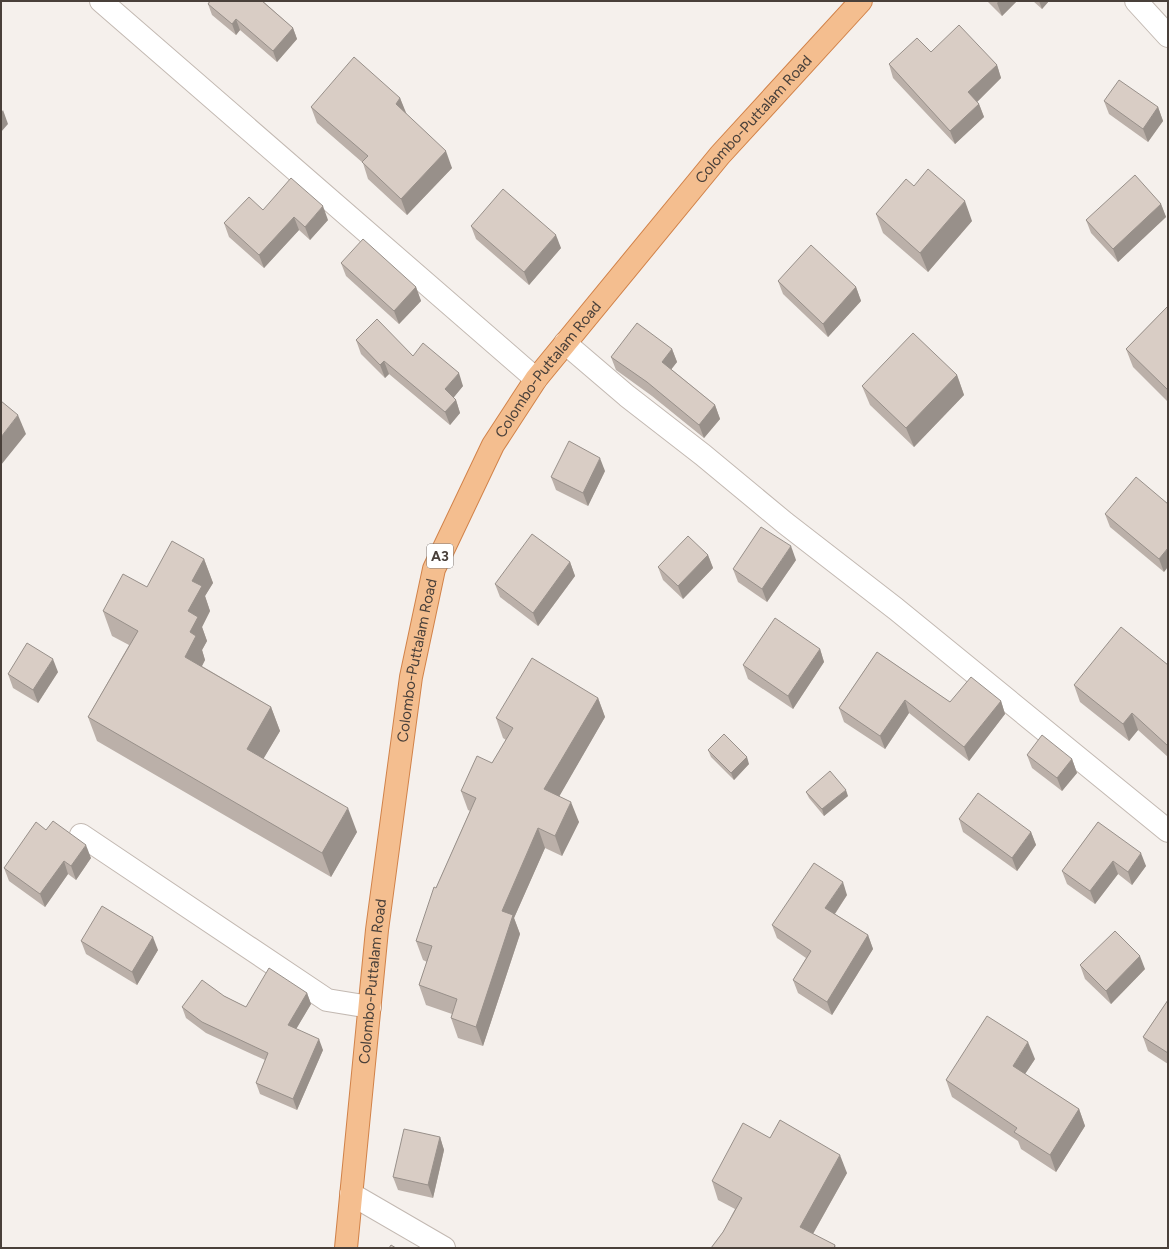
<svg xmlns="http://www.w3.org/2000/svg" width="1169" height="1249" font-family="Figtree,sans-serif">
<rect width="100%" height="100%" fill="#f5f0ec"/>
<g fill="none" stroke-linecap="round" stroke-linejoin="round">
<defs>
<g id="minor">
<path d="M101,1l435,378"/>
<path d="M1136,1l32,35"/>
<path d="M565,343l62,53 76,59 82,68 111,86 272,222"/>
<path d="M81,835l246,165 43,7"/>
<path d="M351,1194l93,54"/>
</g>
<g id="trunk">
<path id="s1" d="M346,1248l31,-318 34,-253 23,-108 59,-124 43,-66 184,-224 141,-154"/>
</g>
</defs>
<!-- minor casing -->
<use href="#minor" stroke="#c3b9b2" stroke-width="24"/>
<!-- trunk casing -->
<use href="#trunk" stroke="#d18249" stroke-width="24"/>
<!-- minor -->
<use href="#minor" stroke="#fff" stroke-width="22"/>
<!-- trunk -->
<use href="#trunk" stroke="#f4be8f" stroke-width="22"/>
</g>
<!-- wall -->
<g fill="#bbb0a9">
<path d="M210,1h54v1l29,26 4,11 -20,23 -37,-32 -4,5 -24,-20 -4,-11z"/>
<path d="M987,1h30l-15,15z"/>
<path d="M1033,1h16l-7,8z"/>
<path d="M931,52l66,13 4,13 -24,24 2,2 5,13 -29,27 -62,-66 -4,-14z"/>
<path d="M400,98l6,16 46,54 -45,47 -39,-36 -5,-16 -46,-40 -6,-16z"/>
<path d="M1104,101l54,6 5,14 -15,21 -39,-28z"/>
<path d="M914,186l58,35 -44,51 -45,-39 -7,-19z"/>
<path d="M1161,204l5,13 -48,45 -27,-29 -5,-13z"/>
<path d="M263,210l65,10 -18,20 -11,-10 -35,38 -35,-31 -5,-14z"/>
<path d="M471,226l90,22 -32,37 -53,-46z"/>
<path d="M341,263l75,24 5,14 -22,23 -53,-48z"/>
<path d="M778,281l78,6 5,14 -33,36 -45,-43z"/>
<path d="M1168,306v96l-35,-35 -7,-18z"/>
<path d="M356,340l57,16 50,30 -10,12 3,2 4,13 -10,12 -61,-51 -4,4 -24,-24z"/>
<path d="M672,349l5,13 -6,7 44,36 5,14 -16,19 -52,-42 -36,-26 -5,-13z"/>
<path d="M957,375l7,20 -50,52 -44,-42 -8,-19z"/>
<path d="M605,471l-17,35 -32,-16 -5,-13z"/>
<path d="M1168,504l-4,68 -54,-45 -5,-13z"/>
<path d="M708,555l5,13 -30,31 -20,-19 -5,-13z"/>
<path d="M204,559l9,24 -8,13 5,15 -8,16 5,14 -5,9 3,10 -3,6 69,41 9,24 -17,28 94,73 -26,45 -234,-136 -9,-24 41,-72 -17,-9 -9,-25 44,-24z"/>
<path d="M796,560l-29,42 -29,-20 -5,-13z"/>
<path d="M570,562l5,14 -37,50 -38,-29 -5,-13z"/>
<path d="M820,649l4,13 -31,47 -45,-30 -5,-14z"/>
<path d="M877,652l73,50 51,-1 4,13 -36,47 -60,-48 -24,36 -41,-27 -5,-14z"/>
<path d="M1168,665v92l-30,-27 -9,11 -49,-39 -6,-17z"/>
<path d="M58,672l-20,31 -25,-15 -5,-14z"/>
<path d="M598,698l7,19 -46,79 20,26 -17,34 -17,-8 -31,70 6,16 -37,112 -25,-8 -7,-20 1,-4 -26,-9 -7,-20 8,-23 -4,-2 -7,-19 20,-53 34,-77 -2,-1 -7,-19 31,-28 14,-23 -3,-2 -7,-20z"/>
<path d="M708,750l41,14 -15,16 -23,-23z"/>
<path d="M1027,755l45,4 5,14 -15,18 -30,-23z"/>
<path d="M806,792l42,4 -24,20 -15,-18z"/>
<path d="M959,819l72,13 5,13 -19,26 -54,-39z"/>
<path d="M1098,822l48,44 -14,19 -14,-11 -23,30 -28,-20 -5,-13z"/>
<path d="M46,830l45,28 -15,22 -8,-6 -23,33 -36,-26 -5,-13z"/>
<path d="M847,895l-12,19 33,21 5,14 -41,66 -34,-22 -5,-13 13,-22 -29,-20 -5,-13z"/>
<path d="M81,941l77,9 -21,35 -51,-31z"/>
<path d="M1080,965l65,4 -34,35 -26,-25z"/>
<path d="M307,993l4,11 -15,25 27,21 -26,60 -37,-16 -4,-11 9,-23 -59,-27 -20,-15 -4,-11 42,-11 22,11z"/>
<path d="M1168,1000v64l-20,-13 -5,-14z"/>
<path d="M1035,1059l-10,15 54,35 6,17 -29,46 -35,-23 -3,-8 -66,-44 -6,-17z"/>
<path d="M440,1137l4,13 -11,48 -35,-8 -5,-13z"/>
<path d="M770,1138l77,35 -34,61 22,11 1,3h-125l12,-16 12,-23 -17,-9 -6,-19z"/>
</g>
<!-- shaded-wall -->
<g fill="#98908a">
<path d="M999,1h18l-15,15 -5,-13z"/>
<path d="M1039,1h10l-7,8z"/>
<path d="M236,19l4,11 -4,5 -4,-11z"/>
<path d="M293,28l4,11 -20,23 -4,-11z"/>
<path d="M997,65l4,13 -28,28 -5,-14z"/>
<path d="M400,98l7,17 -11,-11z"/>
<path d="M979,104l5,13 -29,27 -5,-13z"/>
<path d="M1158,107l5,14 -15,21 -5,-13z"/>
<path d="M3,110l5,14 -7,8v-19z"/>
<path d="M446,151l6,17 -45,47 -6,-16z"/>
<path d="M965,201l7,20 -44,51 -8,-19z"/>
<path d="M1161,204l5,13 -48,45 -5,-13z"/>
<path d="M323,206l5,14 -18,20 -5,-13z"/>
<path d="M294,217l5,13 -35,38 -5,-13z"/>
<path d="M556,235l5,13 -32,37 -5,-13z"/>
<path d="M416,287l5,14 -22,23 -5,-13z"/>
<path d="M856,287l5,14 -33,36 -5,-13z"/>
<path d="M672,349l5,13 -10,13 -5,-13z"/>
<path d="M384,361l5,13 -4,4 -5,-13z"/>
<path d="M459,373l4,13 -13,16 -5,-13z"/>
<path d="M957,375l7,20 -50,52 -8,-19z"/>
<path d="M456,400l4,13 -10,12 -5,-13z"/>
<path d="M715,405l5,14 -16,19 -5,-13z"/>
<path d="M18,415l8,19 -25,31v-28z"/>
<path d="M600,458l5,13 -17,35 -5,-13z"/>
<path d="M791,546l5,14 -29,42 -5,-13z"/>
<path d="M1168,548v19l-4,5 -5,-13z"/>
<path d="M708,555l5,13 -30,31 -5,-13z"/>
<path d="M204,559l9,24 -8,13 5,15 -8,16 5,14 -5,9 3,10 -11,21 -9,-24 5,-25 -2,-21 4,-30z"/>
<path d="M570,562l5,14 -37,50 -5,-13z"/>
<path d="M820,649l4,13 -31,47 -5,-13z"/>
<path d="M53,659l5,13 -20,31 -5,-13z"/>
<path d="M598,698l7,19 -53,92 -8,-20z"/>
<path d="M905,700l4,13 -24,36 -5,-13z"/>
<path d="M1001,701l4,13 -36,47 -5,-14z"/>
<path d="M271,707l9,24 -25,42 -8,-24z"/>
<path d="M1132,713l6,17 -9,11 -6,-17z"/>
<path d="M747,757l2,7 -15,16 -3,-7z"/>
<path d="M1072,759l5,14 -15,18 -5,-13z"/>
<path d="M846,790l2,6 -24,20 -2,-7z"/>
<path d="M571,802l8,20 -17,34 -7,-20z"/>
<path d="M348,808l9,24 -26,45 -9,-24z"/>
<path d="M538,828l7,20 -31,70 6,16 -37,112 -7,-19 26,-116z"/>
<path d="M1031,832l5,13 -19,26 -5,-13z"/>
<path d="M86,845l5,13 -15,22 -5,-14z"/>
<path d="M1141,853l5,13 -14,19 -4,-13z"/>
<path d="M64,861l4,13 -23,33 -5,-13z"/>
<path d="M1113,861l5,13 -23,30 -5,-13z"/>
<path d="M843,882l4,13 -17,26 -5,-13z"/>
<path d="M868,935l5,14 -41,66 -5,-13z"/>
<path d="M153,937l5,13 -21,35 -5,-13z"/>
<path d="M1140,956l5,13 -34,35 -5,-13z"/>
<path d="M307,993l4,11 -19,32 -4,-11z"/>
<path d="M319,1039l4,11 -26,60 -4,-11z"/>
<path d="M1028,1042l7,17 -16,24 -6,-17z"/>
<path d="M1079,1109l6,17 -29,46 -6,-17z"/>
<path d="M440,1137l4,13 -11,48 -5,-13z"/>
<path d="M840,1155l7,18 -41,73 -6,-19z"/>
</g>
<!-- building -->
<g fill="#d9cdc5" stroke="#98908a">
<path d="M210,1h52l31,27 -20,23 -37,-32 -4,5 -24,-20z"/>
<path d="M959,25l38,40 -29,27 11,12 -29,27 -61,-67 28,-26 14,14z"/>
<path d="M354,57l46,41 -4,6 50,47 -45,48 -39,-37 6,-6 -57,-49z"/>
<path d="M1119,80l39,27 -15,22 -39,-28z"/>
<path d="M928,169l37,32 -45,52 -44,-39 30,-35 8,7z"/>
<path d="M1135,175l26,29 -48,45 -27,-29z"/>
<path d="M291,178l32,28 -18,21 -11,-10 -35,38 -35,-32 25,-26 14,13z"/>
<path d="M503,189l53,46 -32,37 -53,-46z"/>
<path d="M363,239l53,48 -22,24 -53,-48z"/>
<path d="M811,245l45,42 -33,37 -45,-43z"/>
<path d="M1168,306v84l-42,-41z"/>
<path d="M377,319l36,37 10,-13 36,30 -14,16 11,11 -11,12 -61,-51 -4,4 -24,-25z"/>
<path d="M637,323l35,26 -10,13 53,43 -16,20 -52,-43 -36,-25z"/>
<path d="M913,333l44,42 -51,53 -44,-42z"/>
<path d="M1,401l17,14 -17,22z"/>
<path d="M569,441l31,17 -17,35 -32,-16z"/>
<path d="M1136,477l32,27v44l-9,11 -54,-45z"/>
<path d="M761,527l30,19 -29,43 -29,-20z"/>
<path d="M532,534l38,28 -37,51 -38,-29z"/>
<path d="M688,536l20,19 -30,31 -20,-19z"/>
<path d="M172,541l32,18 -12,22 10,5 -14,25 10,6 -8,15 6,4 -11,21 86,50 -24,42 101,59 -26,45 -234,-136 50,-86 -35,-20 20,-37 24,13z"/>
<path d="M775,618l45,31 -32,47 -45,-31z"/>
<path d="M1121,627l47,38v81l-36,-33 -9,11 -49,-39z"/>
<path d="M27,643l26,16 -20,31 -25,-16z"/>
<path d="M877,652l73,50 21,-25 30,24 -37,46 -59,-47 -25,36 -41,-28z"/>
<path d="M532,658l66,40 -54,91 27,13 -16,34 -17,-8 -36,83 11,4 -37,112 -25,-9 6,-19 -38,-14 13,-39 -16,-5 18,-54 2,1 40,-90 -15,-7 16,-35 15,7 21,-35 -17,-10z"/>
<path d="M724,734l23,23 -16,16 -23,-23z"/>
<path d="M1042,735l30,24 -15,19 -30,-23z"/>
<path d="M830,771l16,19 -24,19 -16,-17z"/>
<path d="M978,793l53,39 -19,26 -53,-39z"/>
<path d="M53,821l33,24 -15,21 -7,-5 -24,33 -36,-26 32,-46 10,8z"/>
<path d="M1098,822l43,31 -13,19 -15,-11 -23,30 -28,-20z"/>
<path d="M814,863l29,19 -18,26 43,27 -41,67 -34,-22 18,-29 -39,-26z"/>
<path d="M102,906l51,31 -21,35 -51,-31z"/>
<path d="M1115,931l25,25 -34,35 -26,-26z"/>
<path d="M269,968l38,25 -19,32 31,14 -26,60 -37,-16 12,-30 -66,-31 -20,-15 20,-27 22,16 22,11z"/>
<path d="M1168,1000v53l-25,-16z"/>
<path d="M987,1016l41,26 -15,24 66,43 -29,46 -36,-23 3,-4 -71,-48z"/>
<path d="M780,1120l60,35 -40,72 35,18 -1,3h-123l12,-16 19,-34 -30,-17 31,-58 27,15z"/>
<path d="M404,1129l36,8 -12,48 -35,-8z"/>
<path d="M391,1245l5,3h-7z"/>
</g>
<g text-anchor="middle" stroke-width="4" stroke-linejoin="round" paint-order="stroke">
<!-- shield labels -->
<rect fill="#fff" stroke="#807975" stroke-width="1" x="427" y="544" width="26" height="24" rx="3"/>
<g font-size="14" font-weight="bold" fill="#49403a">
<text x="440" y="561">A3</text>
</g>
<!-- street labels -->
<g font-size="15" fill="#49403a" stroke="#fff">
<text dy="5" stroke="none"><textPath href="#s1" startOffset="1240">Colombo-Puttalam Road</textPath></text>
<text dy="5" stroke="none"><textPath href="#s1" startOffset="916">Colombo-Puttalam Road</textPath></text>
<text dy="5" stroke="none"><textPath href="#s1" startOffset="592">Colombo-Puttalam Road</textPath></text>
<text dy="5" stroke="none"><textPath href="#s1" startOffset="268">Colombo-Puttalam Road</textPath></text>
</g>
</g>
<!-- border -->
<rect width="1169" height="1249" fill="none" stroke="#49403a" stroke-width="4"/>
</svg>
